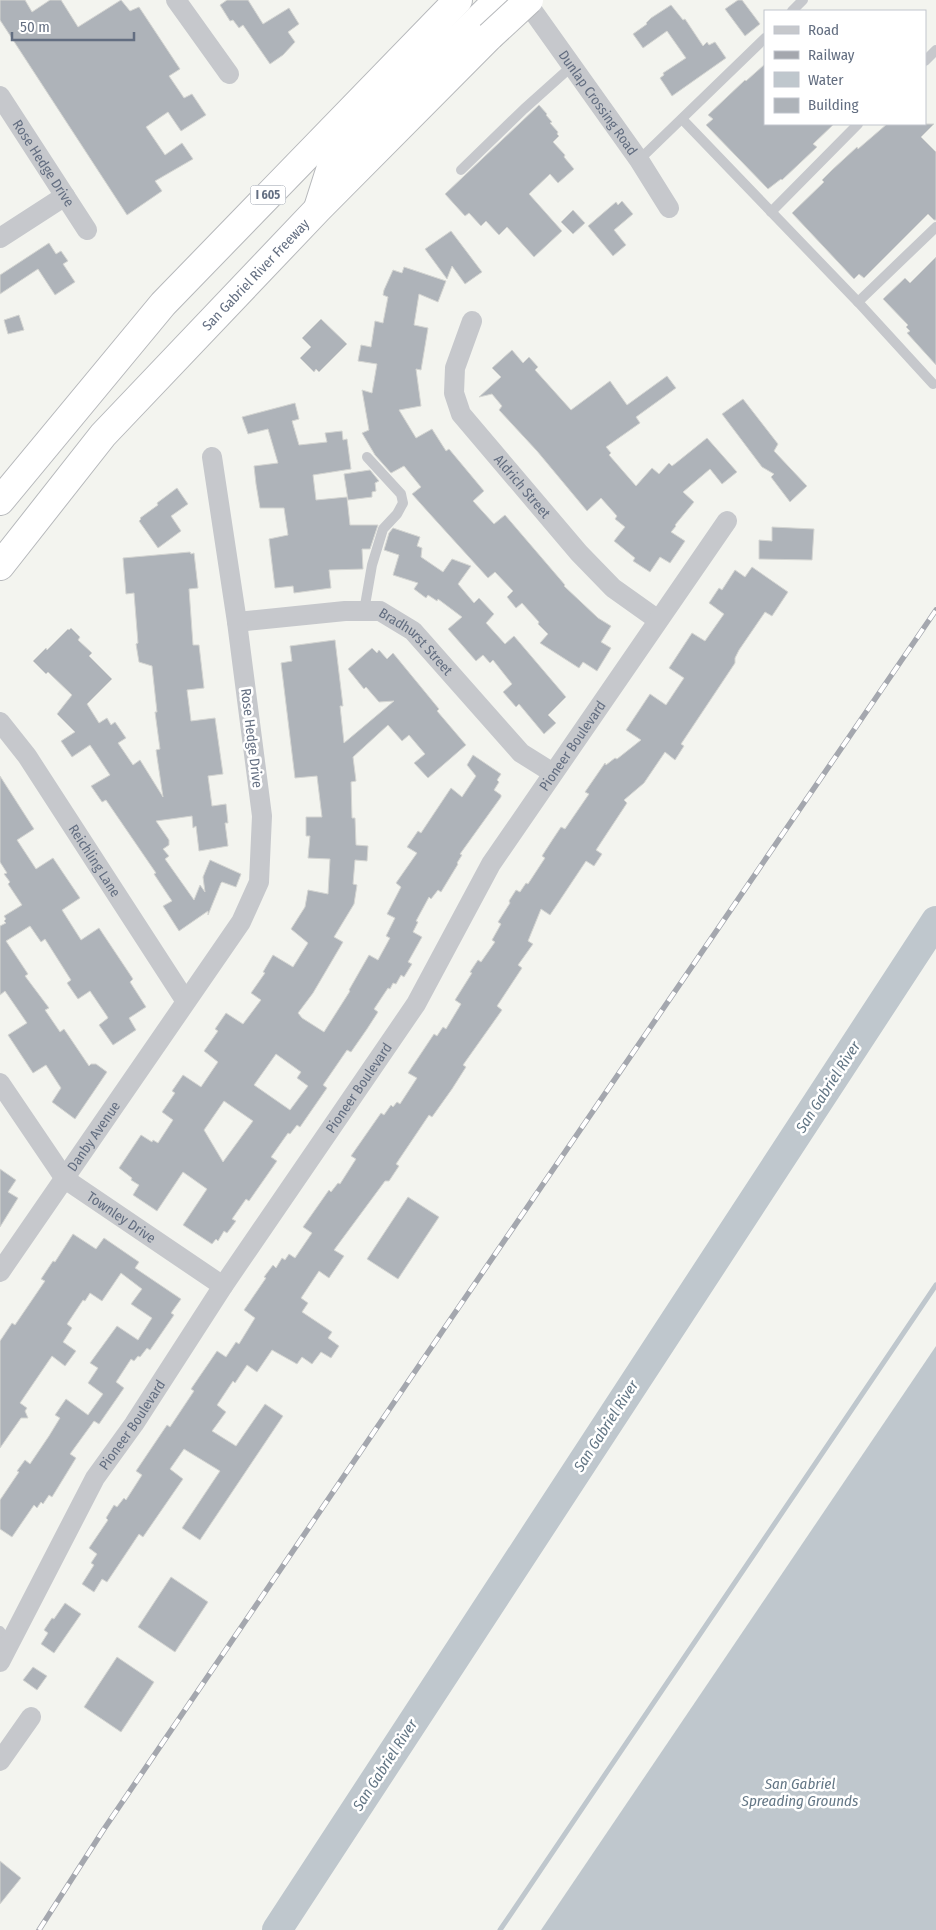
<svg xmlns="http://www.w3.org/2000/svg" width="936" height="1930" font-family="'Fira Sans Condensed',sans-serif">
<rect width="100%" height="100%" fill="#f3f4ef"/>
<!-- water -->
<path fill="#bfc7cd" d="M936,1346v584h-395z"/>
<g fill="none" stroke-linecap="round" stroke-linejoin="round">
<!-- stream -->
<path stroke="#bfc7cd" stroke-width="5" d="M500,1930l436,-645"/>
<!-- river -->
<path stroke="#bfc7cd" stroke-width="30" d="M277,1930l659,-1009"/>
</g>
<!-- building -->
<g fill="#aeb3b9" stroke="#d4d5d2" fill-rule="evenodd">
<path d="M0,0h25l7,12 18,-12h11l17,27 43,-27 9,11 9,-4 41,62 -11,7 15,22 8,-4 14,21 -25,16 -13,-19 -22,15 19,28 17,-12 11,16 -38,22 7,10 -35,24 -127,-195z"/>
<path d="M227,0h21l15,24 26,-16 10,16 -11,8 7,10 -12,13 -13,9 -27,-39 -4,3 -6,-8 -3,1 -10,-16z"/>
<path d="M738,0h4l18,24 -15,12 -20,-27z"/>
<path d="M671,5l12,15 2,-1 18,27 4,-4 2,3 6,-3 11,16 -54,38 -12,-18 4,-3 -1,-2 23,-15 -19,-27 -24,17 -10,-14 14,-10 -1,-1 5,-5z"/>
<path d="M765,64v60h69l-21,20 4,3 -35,33 -1,-1 -13,10 -62,-64 7,-6 -5,-4 37,-35 1,1z"/>
<path d="M539,105l8,9 -1,1 6,7 -2,1 8,9 -1,2 2,2 -6,6 12,13 -1,2 10,12 -16,14 -8,-9 -21,20 33,37 -28,26 -27,-30 -8,8 -13,-14 -5,5 -12,-13 -4,3 -20,-22z"/>
<path d="M887,124h47l-13,13 15,15v68h-2l-6,-6 -64,64 -5,-4 -5,5 -62,-66 32,-31 -2,-2 10,-10 25,-23 1,2z"/>
<path d="M622,201l11,13 -19,16 12,15 -13,11 -25,-30 28,-24 2,3z"/>
<path d="M573,210l12,13 -12,11 -12,-12z"/>
<path d="M451,231l31,41 -17,12 -13,-18 -5,13 -22,-30z"/>
<path d="M49,243l7,11 5,-3 7,10 -5,3 12,18 -20,13 -17,-26 -38,25v-19z"/>
<path d="M936,257v108l-29,-32 3,-2 -4,-4 2,-2 -25,-26 22,-21 5,5z"/>
<path d="M404,267l42,14 -8,21 -19,-8 -5,31 14,3 -7,42 -5,-1 5,37 -22,4 17,28 16,-9 14,22 3,-2 35,42 -11,10 21,23 11,-9 60,70 -1,1 34,32 13,8 -10,16 10,6 -14,23 -14,-9 -4,6 -39,-25 8,-9 -10,-10 1,-2 -17,-19 -6,5 -9,-11 6,-6 -18,-19 -7,6 -59,-65 -17,-19 9,-7 -17,-21 -13,7 -16,-18 -13,-22 7,-3 -7,-40 10,3 5,-29 -19,-3 3,-16 10,2 4,-26 8,2 5,-26 -5,-2 1,-5 9,-20 9,3z"/>
<path d="M19,315l5,15 -16,4 -4,-14z"/>
<path d="M321,319l26,25 -28,28 -3,-3 -2,3 -14,-14 11,-11 -9,-9z"/>
<path d="M512,350l11,13 6,-6 9,10 -3,3 36,40 39,-29 17,24 40,-29 9,12 -40,29 4,6 -34,24 5,6 -2,2 27,31 16,-18 7,6 10,-11 3,3 4,-3 31,-25 30,34 -15,12 -12,-15 -27,23 11,10 -19,23 1,1 -5,6 14,9 -15,22 -10,-6 -10,15 -17,-11 2,-3 -21,-17 11,-14 -10,-8 2,-3 -16,-18 -14,13 -50,-60 -38,-41 3,-4 -10,-12 -13,3 22,-20 -9,-9z"/>
<path d="M743,399l35,45 -4,7 33,35 -17,16 -19,-25 3,-3 -12,-7 -40,-53z"/>
<path d="M295,403l4,16 -7,2 7,24 28,-3 -2,-9 17,-2 1,9 4,-1 4,30 -38,6 3,25 31,-3 3,28h28l-8,24h-8l1,20 -34,1 2,18 -37,5 -1,-7 -18,2 -6,-49 19,-4 -4,-27h-24l-4,-24 -2,-18 24,-3 -10,-34 -20,5 -6,-17z"/>
<path d="M370,470l9,11 -4,2 1,8 -4,1v5l-24,3 -4,-26z"/>
<path d="M177,488l11,16 -17,12 10,15 -23,17 -19,-27 2,-2 -1,-1 18,-13 -1,-2z"/>
<path d="M772,527l42,2 -2,31 -53,-1v-19l13,1z"/>
<path d="M393,528l27,9 -3,9 5,2 -1,9 22,15 9,-13 19,7 -13,18 16,19 5,-5 15,16 -8,9 19,21 9,-8 52,61 -18,18 8,8 -12,11 -25,-30 -3,3 -13,-15 9,-8 -19,-24 -3,3 -7,-8 -7,6 -28,-32 14,-12 -24,-18 -1,2 -9,-6 -2,3 -12,-9 4,-6 -25,-8 6,-20 -15,-5 5,-17z"/>
<path d="M190,552l1,2 3,-1 4,35 -9,1 4,56h6l5,43 -17,2 4,31 24,-3 8,56 -15,2 4,30 14,-2 2,19h-3l3,23 -29,5 -3,-25 -3,2 -1,-12 -36,5 13,19v5l-6,4 6,7 -4,3 29,41 6,-15 5,7 -2,-15 7,-17 31,14 -5,13 -14,-5 -1,1 -13,32v-4l-29,20 -16,-25 9,-5 -18,-27 2,-1 -50,-73 -4,2 -11,-16 19,-11 -20,-30 -18,12 -11,-16 14,-9 -18,-18 15,-19 -24,-23 -2,2 -13,-13 13,-13 1,2 21,-21 1,1 2,-2 9,9 -2,3 14,13 -3,3 23,23 -25,25 12,19 8,-5 4,7 4,-3 11,16 -8,5 15,22 7,-5 23,37 -7,-47 4,-1 -5,-37h2l-5,-46 -13,-4 -3,-18 2,-1 -4,-50 -8,1 -3,-36z"/>
<path d="M752,567l36,25 -16,24 -7,-4 -26,38 -4,8v5l-54,81 3,2 -9,14 -10,-8 -21,31 -20,17 3,3 -31,47 6,4 -8,12 -8,-5 -36,54 -9,-6 -13,32 5,3 -15,21 4,3 -25,38 5,4 -39,55 3,2 -14,22 -20,28 -3,-2 -33,49 3,2 -10,15h-4l-51,69 10,6 -15,22 -10,-7 -18,27 7,5 -6,9 30,20 -4,6 11,8 -8,12 -10,-6 -9,12 -10,-7 -5,7 -25,-14 -15,22 -10,-7 -12,18 -2,-2 -16,24 9,7 -14,19 24,15 29,-42 18,12 -83,124 -18,-12 38,-57 -36,-22 -14,20 13,10 -40,58 -4,-3 -32,48 -5,-3 -8,13 -12,-8 12,-19 -3,-2 6,-9 -8,-6 19,-28 -2,-2 8,-13 3,2 7,-9 2,2 16,-25 -6,-4 31,-46 3,2 24,-36 -3,-2 26,-38 9,6 10,-15 3,2 16,-26 -11,-8 22,-32 -2,-1 9,-12 3,3 6,-10 3,2 4,-6 6,4 17,-25 -9,-6 26,-37 2,2 7,-9 2,1 16,-25 -5,-3 30,-43 3,2 7,-10 2,2 4,-5 3,2 17,-26 -9,-5 26,-39 3,2 6,-9 3,2 15,-25 -6,-4 17,-27 -2,-1 8,-12 3,2 14,-20 -3,-2 9,-16 -3,-2 12,-19 -1,-2 7,-11 4,2 6,-9 2,1 17,-26 -3,-2 11,-17 8,-12 4,2 24,-35 -4,-2 20,-29 1,2 9,-7 2,1 24,-19 -15,-10 24,-36 16,11 18,-27 -15,-10 23,-35 13,8 19,-27 -15,-11 10,-15 3,2 13,-20 10,7z"/>
<path d="M335,640l8,66h-3l4,37 50,-42 -15,1 -13,-15 -2,2 -16,-20 24,-21 5,5 2,-3 8,9 6,-6 46,56 -2,2 29,34 -38,33 -14,-15 11,-9 -16,-19 -7,6 -14,-16 -35,32 3,24 -5,1 1,36h3l1,27 12,1 -1,15 -12,-1 -2,24 4,1 -3,19 -20,33 9,5 -30,51 -15,20 4,5 22,14 26,-41 -1,-1 20,-35 9,5 12,-22 -4,-2 9,-18 -8,-4 14,-27 -5,-4 21,-30 -10,-6 11,-16 3,2 30,-45 11,9 14,-21 -9,-11 6,-10 28,19 -4,6 2,2 -5,8 7,5v2l-41,57 2,1 -5,8 1,1 -17,28 -3,-2 -7,9 -2,-2 -13,24 2,1 -5,10 9,5 -14,25 4,2 -8,13 -3,-2 -5,9 -3,-1 -3,6 -2,-1 -14,21 4,3 -11,17 -16,23 -4,-2 -24,35 4,3 -27,39 -3,-2 -7,9 -2,-1 -17,24 6,4 -28,40 -3,-2 -14,20 4,2 -9,12 -3,-2 -6,10 -2,-2 -4,5 -29,-19 24,-36 -24,-17 -26,39 -24,-16 6,-10 -8,-5 1,-2 -13,-10 22,-33 11,7 1,-2 5,3 15,-23 -11,-8 13,-19 -3,-2 11,-16 18,12 17,-25 -14,-11 14,-20 -3,-2 11,-16 17,11 18,-24 -10,-7 14,-20 -2,-1 10,-17 20,12 15,-24 -17,-14 14,-22 3,-17 20,4 2,-35 -22,-1 2,-22h-4v-19h16l-5,-41 -22,2 -14,-115 11,-2 -2,-15zM276,1054l25,18 -4,6 11,8 -18,24 -36,-25zM224,1101l29,20 -30,41 -19,-32z"/>
<path d="M0,776l34,53 -17,11 19,29 17,-11 27,40 -18,12 19,30 18,-12 34,51 -3,3 16,25 -17,11 7,12 -23,15 -14,-20 9,-7 -1,-2 -17,-25 -12,8 -11,-16 4,-3 -26,-41 -4,3 -11,-16 -24,15 22,33 -3,2 24,32 -4,2 15,22 4,-3 25,37 2,-2h5l11,8 -32,47 -23,-17 9,-14 -15,-23 -13,8 -25,-38 19,-12 -22,-32 -5,4v-69l6,-3 -2,-2 2,-2 -2,-3 18,-11 -14,-21 2,-2 -6,-8 3,-1 -7,-11z"/>
<path d="M0,1169l16,11 -8,12 10,6 -18,29z"/>
<path d="M408,1197l31,20 -41,62 -31,-20z"/>
<path d="M73,1234l23,15 8,-11 35,24 -4,6 46,31 -10,14 3,2 -24,35 -3,-2 -7,9 -2,-1 -4,5 -3,-2 -15,23 8,6 -25,36 -5,-3 -24,33 6,4 -24,39 -3,-2 -6,9 -2,-2 -4,6 -3,-3 -22,32 -12,-8v-29l19,-28 -2,-1 8,-11 5,4 19,-28 11,-18 -5,-3 11,-16 22,16 15,-21 -15,-11 10,-15 -8,-5 27,-37 21,14 14,-22 -21,-14 11,-15 -21,-16 -19,28 -12,-8 -5,8 -2,-1 -16,24 5,4 -9,14 13,9 -11,15 -13,-10 -32,47 7,5 -2,3 3,7h-7l-21,30v-107l12,-18 3,2 30,-44 -4,-2 12,-18 2,1z"/>
<path d="M171,1577l37,25 -33,50 -37,-25z"/>
<path d="M65,1603l16,11 -27,39 -13,-9 7,-11 -4,-3 8,-12 2,1z"/>
<path d="M117,1657l37,25 -33,50 -37,-25z"/>
<path d="M33,1667l14,9 -10,14 -14,-10z"/>
<path d="M0,1861l21,17 -21,26z"/>
</g>
<g fill="none" stroke-linecap="round" stroke-linejoin="round">
<defs>
<g id="highway">
<path d="M319,205l14,-44 165,-161"/>
<path d="M0,501l163,-197 295,-304"/>
<path id="s9" d="M0,566l103,-131 215,-226 172,-173"/>
</g>
</defs>
<!-- highway casing -->
<use href="#highway" stroke="#b6b8bb" stroke-width="30"/>
<!-- lane -->
<g stroke="#c6c8cc" stroke-width="10">
<path d="M792,11l11,-11"/>
<path d="M925,61l11,-11"/>
<path d="M682,119l176,183 75,82"/>
<path d="M639,160l126,-122"/>
<path d="M461,170l63,-61 48,-43"/>
<path d="M771,212l87,-88"/>
<path d="M858,302l78,-75"/>
<path d="M364,611l8,-46 11,-36 14,-15 6,-11 -2,-9 -34,-37"/>
<path d="M0,1631l9,13"/>
</g>
<!-- street -->
<g stroke="#c6c8cc" stroke-width="20">
<path d="M176,0l53,74"/>
<path id="s1" d="M525,0l114,160 30,48"/>
<path id="s2" d="M0,96l87,134"/>
<path d="M0,238l65,-42"/>
<path id="s3" d="M472,321l-17,47 -1,25 7,21 118,139 34,35 45,32"/>
<path id="s4" d="M237,622l108,-11h35l33,20 108,122 32,20"/>
<path id="s5" d="M0,722l27,34 158,244"/>
<path id="s6" d="M0,1083l65,96 158,107"/>
<path id="s7" d="M0,1272l241,-350 18,-40 3,-66 -25,-194 -25,-165"/>
<path id="s8" d="M0,1662l95,-184 39,-54 89,-138 193,-282 75,-140 236,-343"/>
<path d="M0,1761l31,-44"/>
</g>
<!-- highway -->
<use href="#highway" stroke="#fff" stroke-width="28"/>
<defs>
<path id="rail" d="M39,1930l65,-101 346,-509 486,-710"/>
</defs>
<!-- rail casing -->
<use href="#rail" stroke="#a4a7ae" stroke-width="5.5"/>
<!-- rail -->
<use href="#rail" stroke="#fff" stroke-width="4" stroke-dasharray="11" stroke-linecap="butt"/>
<defs>
<path id="highway-bridge" d="M490,36l39,-36"/>
</defs>
<!-- highway-bridge casing -->
<use href="#highway-bridge" stroke="#b6b8bb" stroke-width="30" stroke-linecap="butt"/>
<!-- highway-bridge -->
<use href="#highway-bridge" stroke="#fff" stroke-width="28"/>
</g>
<g text-anchor="middle" stroke-width="5" stroke-linejoin="round" paint-order="stroke">
<!-- shield labels -->
<rect fill="#fff" stroke="#929aa7" stroke-width="1" x="250.5" y="185.5" width="35" height="19" rx="4"/>
<g font-size="12" font-weight="bold" fill="#636e81">
<text x="268" y="199">I 605</text>
</g>
<!-- street labels -->
<g font-size="14" fill="#636e81" stroke="#fff">
<text dy="5" stroke="none"><textPath href="#s1" startOffset="126">Dunlap Crossing Road</textPath></text>
<text dy="5" stroke="none"><textPath href="#s2" startOffset="80">Rose Hedge Drive</textPath></text>
<text dy="5" stroke="none"><textPath href="#s9" startOffset="388">San Gabriel River Freeway</textPath></text>
<text dy="5" stroke="none"><textPath href="#s3" startOffset="192">Aldrich Street</textPath></text>
<text dy="5" stroke="none"><textPath href="#s4" startOffset="191">Bradhurst Street</textPath></text>
<text transform="translate(252 738) rotate(83)" y="5">Rose Hedge Drive</text>
<text dy="5" stroke="none"><textPath href="#s8" startOffset="1082">Pioneer Boulevard</textPath></text>
<text dy="5" stroke="none"><textPath href="#s5" startOffset="168">Reichling Lane</textPath></text>
<text dy="5" stroke="none"><textPath href="#s8" startOffset="678">Pioneer Boulevard</textPath></text>
<text dy="5" stroke="none"><textPath href="#s7" startOffset="165">Danby Avenue</textPath></text>
<text dy="5" stroke="none"><textPath href="#s6" startOffset="184">Townley Drive</textPath></text>
<text dy="5" stroke="none"><textPath href="#s8" startOffset="272">Pioneer Boulevard</textPath></text>
</g>
<!-- water labels -->
<g font-size="15" font-style="italic" fill="#637685" stroke="#fff">
<text transform="translate(828 1087) rotate(-57)" y="5">San Gabriel River</text>
<text transform="translate(606 1426) rotate(-57)" y="5">San Gabriel River</text>
<text transform="translate(385 1765) rotate(-57)" y="5">San Gabriel River</text>
<text x="800" y="1789">San Gabriel<tspan x="800" dy="17">Spreading Grounds</tspan></text>
</g>
</g>
<!-- legend -->
<rect x="764" y="10" width="162" height="115" fill="#ffffff" stroke="#c1c5cd"/>
<rect x="774" y="26" width="25" height="8" fill="#c6c8cc" stroke="#c1c5cd"/>
<text x="808" y="35" font-size="15" fill="#636e81">Road</text>
<rect x="774" y="51" width="25" height="8" fill="#a4a7ae" stroke="#c1c5cd"/>
<text x="808" y="60" font-size="15" fill="#636e81">Railway</text>
<rect x="774" y="72" width="25" height="15" fill="#bfc7cd" stroke="#c1c5cd"/>
<text x="808" y="85" font-size="15" fill="#636e81">Water</text>
<rect x="774" y="98" width="25" height="15" fill="#aeb3b9" stroke="#c1c5cd"/>
<text x="808" y="110" font-size="15" fill="#636e81">Building</text>
<!-- scale -->
<path d="M12 32v8h122v-8" fill="none" stroke="#636e81" stroke-width="2.5"/>
<text x="20" y="32" font-size="15" fill="#636e81" stroke="#ffffff" stroke-width="4" paint-order="stroke">50 m</text>
</svg>
